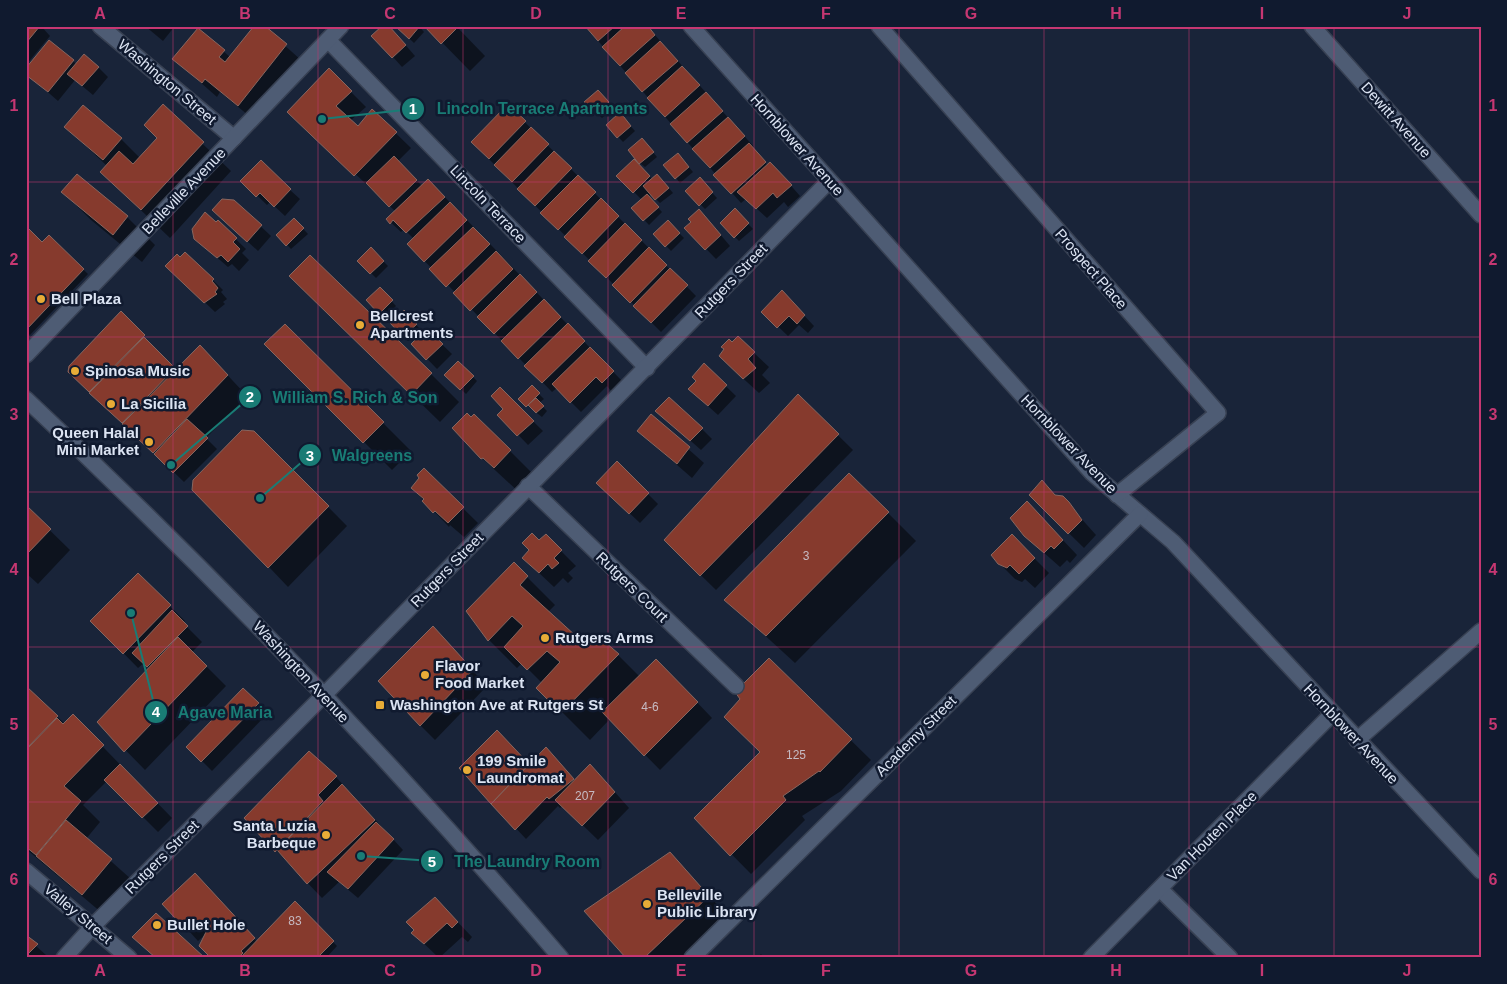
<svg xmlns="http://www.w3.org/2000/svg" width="1507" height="984" font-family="Helvetica,sans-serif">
<rect width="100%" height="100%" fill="#192439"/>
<!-- shadow -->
<g fill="#0007">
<path d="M26,26h15l9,10 -24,29z"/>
<path d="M145,26h30l-12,15z"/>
<path d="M263,26l38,34 -47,60 -34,-28 -3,5 -43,-38 24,-30 32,28z"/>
<path d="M396,26h23l5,6 -10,11z"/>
<path d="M426,26h30l29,30 -15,15z"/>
<path d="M585,26h62l107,121 -2,1 16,18 12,7 20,23 -12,11 -4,-5 -17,16 -21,-19 -5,4z"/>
<path d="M396,34l19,22 -13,11 -9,-10z"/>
<path d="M73,61l4,4 22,3 9,9 -15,18 -18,-15 -17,21 -32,-28z"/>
<path d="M329,70l37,37 -16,14 8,7 15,-17 38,37 -13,13 24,25 16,4 185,192 -11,10 -5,-6 -26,26 -24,-24 -5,4 -144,-148 6,-5 -10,-10 -3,3 -14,-13 8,-8 -91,-85z"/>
<path d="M598,91l15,17 -11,10 -16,-16z"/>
<path d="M508,105l188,191 -35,36 -189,-190z"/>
<path d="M163,106l68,65 -61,67 -69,-66 6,-6 -41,-39 55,12 19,19 19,-20z"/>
<path d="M624,119l11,12 -12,11 -16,-17z"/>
<path d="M646,144l11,13 -12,10 -5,-4z"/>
<path d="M682,159l11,13 -13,11 -4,-5z"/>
<path d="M634,160l19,20h9l11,13 -13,10 -9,-9 -3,3 14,15 -13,13 -16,-17 9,-8 -24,-24z"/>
<path d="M77,175l50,42 28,28 -13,17 -51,-42 -28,-28z"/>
<path d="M242,181l48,9 10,9 -15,17 -15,-14 -3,3z"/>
<path d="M704,184l13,14 -12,11 -18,-18z"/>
<path d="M234,201l37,35 -13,15 -35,-32z"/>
<path d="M735,210l18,19 -14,12 -18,-18z"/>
<path d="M294,219l14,15 -17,15 -13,-14z"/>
<path d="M709,221l21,25 -14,13 -30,-31z"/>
<path d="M218,222l28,27 -4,4 7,7 -10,11 -7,-7 -4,3 -22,-19z"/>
<path d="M668,222l16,16 -13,13 -16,-17z"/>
<path d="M26,228l16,16 7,-7 39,37 -58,61 -4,-3z"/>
<path d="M371,249l17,17 -12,12 -17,-17z"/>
<path d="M185,253l38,37 -2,2 6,7 -4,3 2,2 -10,8 -48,-46z"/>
<path d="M380,289l16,17 -12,12 -16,-18z"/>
<path d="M782,292l32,34 -6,7 -9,-8 -11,11 -25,-24z"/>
<path d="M319,304l112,70 28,28 -19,20z"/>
<path d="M404,312l16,17 -12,12 -16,-17z"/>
<path d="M121,313l55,58 43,-5 28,30 -41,42 11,11 -33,33 -115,-111z"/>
<path d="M285,325l126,126 -19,19 -126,-126z"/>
<path d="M427,330l25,24 -15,15 -24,-25z"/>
<path d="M754,353l15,14 -7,8 8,8 -11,10 -24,-22z"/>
<path d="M458,362l19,19 -11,13 -20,-19z"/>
<path d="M704,365l32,31 -18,19 -19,-17 -2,-17z"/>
<path d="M532,387l12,12 -5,4 8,8 -5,6 -18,-14z"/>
<path d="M500,389l43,42 -15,14 -29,-30 6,-6z"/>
<path d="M798,396l55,54 -137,140 -51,-50z"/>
<path d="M657,411l45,18 10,10 -11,11z"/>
<path d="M651,416l53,47 -12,15 -54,-47z"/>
<path d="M254,432l93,94 -59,61 -19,-20z"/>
<path d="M510,451l28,28 -16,16 -40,-37z"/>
<path d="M617,463l41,41 -18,19 -32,-30z"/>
<path d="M424,470l54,53 -14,14 -14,-12 -1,2 -37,-39 9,-10z"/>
<path d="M1030,495l32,2 34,38 -12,13z"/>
<path d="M26,507l44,43 -32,34 -12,-11z"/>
<path d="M888,513l28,28 -121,122 -69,-63z"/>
<path d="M1042,518l35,37 -7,8 -3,-3 -7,7 -35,-31z"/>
<path d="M546,536l30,30 -8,7 5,5 -5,5 -5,-5 -9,9 -31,-29z"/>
<path d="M1012,536l37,37 -14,15 -10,-9 -3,3 -7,-3 -16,-16z"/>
<path d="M514,564l41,41 -7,7 40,37 30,6 22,22 31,-2 41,43 -52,52 -50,-51 -20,21 -52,-52 4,-5 -20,-20 -5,5 -28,-28z"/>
<path d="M138,575l47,46 -2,2 19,19 -10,10 34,34 -81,84 -47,-48 52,-53 -6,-6 -6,5 -46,-47z"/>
<path d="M447,643l40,43 -52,54 -15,-15z"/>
<path d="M769,660l102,100 -30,31 -39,25 3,4 -54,54 -55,-56 65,-66 -19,-52z"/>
<path d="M26,687l39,37 8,-8 99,102 -14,14 -51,-51 -24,24 17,17 -14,17 45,40 -29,34 -76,-64z"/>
<path d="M244,690l24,23 -56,58 -24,-24z"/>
<path d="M511,746l19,20 16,-17 30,32h29l24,27 -31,32 -35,-34 -3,2 -2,-2 -32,33 -66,-71z"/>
<path d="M336,777l67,73 -45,48 -19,-16 -17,16 -77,-80z"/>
<path d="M670,854l58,62 -44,42h-56z"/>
<path d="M205,885l52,57 38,-39 42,43 -11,12h-114l-5,-25 -9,8 -9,-10z"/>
<path d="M449,913l23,24 -4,5 -6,-5 -23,21 -26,-25z"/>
<path d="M26,937l20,18 -2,3h-18z"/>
<path d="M761,954l3,4h-7z"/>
</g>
<!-- building -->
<g fill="#863a2d" stroke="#87665f">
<path d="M26,26h14l-14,17z"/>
<path d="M254,26h11l22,18 -49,62 -33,-27 -3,4 -30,-24 26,-31 27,22 -6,7 6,5z"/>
<path d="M382,26h7l17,19 -14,13 -21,-22z"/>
<path d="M395,26h25l-11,13z"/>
<path d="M424,26h33l1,1 -17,17z"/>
<path d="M585,26h30l-17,15z"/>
<path d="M625,26h23l7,9 -35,31 -18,-19z"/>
<path d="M49,40l25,20 -26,32 -22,-17v-7z"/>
<path d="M660,41l18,20 -36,31 -17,-19z"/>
<path d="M84,54l15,13 -17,19 -15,-12z"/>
<path d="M682,66l18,19 -35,32 -18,-19z"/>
<path d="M329,68l23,23 -16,15 22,20 14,-17 25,23 -43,44 -67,-64z"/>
<path d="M598,90l11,12 -12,13 -13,-13z"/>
<path d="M706,92l17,19 -36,32 -17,-19z"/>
<path d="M163,104l41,38 -63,68 -41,-38 19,-21 14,13 24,-26 -13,-13z"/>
<path d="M508,104l18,17 -37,38 -18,-17z"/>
<path d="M83,105l39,33 -19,22 -39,-33z"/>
<path d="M620,112l11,14 -14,12 -11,-13z"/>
<path d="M728,117l17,19 -35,32 -18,-19z"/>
<path d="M531,127l18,17 -37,38 -18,-17z"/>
<path d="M642,138l12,14 -15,12 -11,-14z"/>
<path d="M749,143l17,19 -35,32 -18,-19z"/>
<path d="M554,151l18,17 -37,38 -18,-17z"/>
<path d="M678,153l11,14 -14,12 -12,-14z"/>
<path d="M394,156l23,24 -28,27 -23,-24z"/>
<path d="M634,159l16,17 -17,17 -17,-17z"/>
<path d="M261,160l30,29 -17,18 -14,-14 -4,4 -16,-16z"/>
<path d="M770,162l22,23 -15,13 -4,-5 -17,16 -19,-17z"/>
<path d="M77,174l51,42 -15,19 -52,-43z"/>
<path d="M657,174l12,14 -14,12 -12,-14z"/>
<path d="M578,175l18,17 -38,38 -18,-17z"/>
<path d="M700,177l13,15 -14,14 -14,-15z"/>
<path d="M428,179l17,18 -39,36 -13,-13 -3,4 -4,-5z"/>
<path d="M647,194l12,13 -16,14 -12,-13z"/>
<path d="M601,198l18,18 -37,38 -18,-17z"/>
<path d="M222,199l12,1 28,25 -15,17 -35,-32z"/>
<path d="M450,202l17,18 -43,42 -17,-18z"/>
<path d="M735,208l14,15 -15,15 -14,-15z"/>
<path d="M699,209l22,26 -16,15 -21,-22 7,-6 -3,-3z"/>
<path d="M205,212l11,10 2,-2 19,18 -4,4 7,7 -12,13 -7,-7 -4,3 -23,-19 -2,-10z"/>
<path d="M294,218l10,10 -18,18 -10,-11z"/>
<path d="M668,220l12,13 -15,14 -12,-13z"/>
<path d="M625,223l17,17 -36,38 -18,-17z"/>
<path d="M26,226l16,16 7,-7 35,34 -58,61z"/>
<path d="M473,227l17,17 -44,43 -17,-18z"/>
<path d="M371,247l13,14 -14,13 -13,-13z"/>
<path d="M649,247l18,18 -37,38 -18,-18z"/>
<path d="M496,251l17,18 -43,42 -17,-18z"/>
<path d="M185,252l29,27 -2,2 6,7 -3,4 2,2 -13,9 -39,-37 12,-12 3,3z"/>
<path d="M310,255l122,118 -21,22 -122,-119z"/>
<path d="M670,268l18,17 -37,38 -18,-17z"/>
<path d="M520,274l17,18 -43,42 -17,-17z"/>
<path d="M380,287l13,13 -14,14 -13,-14z"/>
<path d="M782,290l23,25 -8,9 -8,-8 -12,12 -16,-16z"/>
<path d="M544,299l17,18 -43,42 -17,-18z"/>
<path d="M404,310l13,14 -14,13 -13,-14z"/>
<path d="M121,311l24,24 -56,57 -21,-20 1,-6z"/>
<path d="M568,323l17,18 -43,42 -18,-17z"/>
<path d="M285,324l99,98 -21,21 -99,-99z"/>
<path d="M427,328l16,16 -17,16 -15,-16z"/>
<path d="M738,336l17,16 -7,7 8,9 -13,11 -24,-23 5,-7 -3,-2 8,-8 3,3z"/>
<path d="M144,337l31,31 -53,55 -33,-30z"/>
<path d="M200,345l28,30 -75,78 -31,-29z"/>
<path d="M590,347l24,24 -12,12 -6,-6 -26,26 -18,-19z"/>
<path d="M458,361l16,15 -14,14 -16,-15z"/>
<path d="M704,363l23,22 -19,21 -20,-17 8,-8 -4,-4z"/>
<path d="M532,385l8,8 -14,14 -8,-8z"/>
<path d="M500,387l34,34 -17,15 -20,-21 6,-6 -12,-13z"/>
<path d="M798,394l41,40 -139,142 -36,-36z"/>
<path d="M669,397l34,31 -13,13 -35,-30z"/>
<path d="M536,398l8,8 -8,7 -8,-8z"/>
<path d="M467,413l4,4 3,-3 37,36 -17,18 -11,-10 -2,1 -29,-31z"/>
<path d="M651,414l39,33 -13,17 -40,-33z"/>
<path d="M187,419l21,19 -35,35 -19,-19z"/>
<path d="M242,430l12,1 75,75 -61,62 -76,-78 1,-10z"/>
<path d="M617,461l32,32 -20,21 -33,-31z"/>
<path d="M424,468l40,39 -16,16 -13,-12 -2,2 -11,-12 2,-2 -13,-11 8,-10 -2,-3z"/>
<path d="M849,473l40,39 -123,124 -42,-36z"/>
<path d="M1042,480l13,15 8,1 6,6 13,18 -14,14 -39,-39z"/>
<path d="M1027,501l36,39 -9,9 -3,-3 -7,7 -20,-17 -14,-18z"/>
<path d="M26,505l25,24 -25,26z"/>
<path d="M532,533l7,7 7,-6 16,16 -8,8 5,5 -7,6 -4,-5 -9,9 -17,-15 7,-8 -7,-7z"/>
<path d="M1012,534l23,24 -16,16 -9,-9 -3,3 -9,-4 -7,-9z"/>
<path d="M514,562l14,14 -8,9 68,62 10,-11 21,18 -58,59 -25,-25 24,-26 -13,-11 -20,19 -23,-23 19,-21 -11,-10 -24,25 -22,-30z"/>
<path d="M138,573l33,32 -48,49 -33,-33z"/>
<path d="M172,610l16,16 -41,41 -15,-14z"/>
<path d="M433,626l40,44 -53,56 -42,-45z"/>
<path d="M178,637l29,29 -83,86 -27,-30z"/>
<path d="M769,658l83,81 -32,33 -1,-1 -36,25 3,4 -56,56 -36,-38 66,-66 -36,-35 16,-18 -5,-7z"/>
<path d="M656,659l42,43 -54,54 -42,-44z"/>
<path d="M26,686l32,30 -32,33z"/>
<path d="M243,688l16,15 -58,59 -15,-15z"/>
<path d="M73,714l31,31 -40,41 17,15 -45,54 -10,-8v-97l31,-32 6,6z"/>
<path d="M497,730l32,34 -38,40 -32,-36z"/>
<path d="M546,747l28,32 -25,20 -2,-2 -32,33 -24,-26z"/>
<path d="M309,751l28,25 -19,19 5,6 -48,51 -31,-34z"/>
<path d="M120,764l38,39 -16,15 -38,-38z"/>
<path d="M590,764l25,28 -33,34 -27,-26z"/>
<path d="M342,784l33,36 -68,64 -30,-34z"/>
<path d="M66,820l46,39 -30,36 -46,-39z"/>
<path d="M376,822l18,17 -46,50 -21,-17z"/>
<path d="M670,852l39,44 -65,62h-18l-42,-47z"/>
<path d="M195,873l60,65 -14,13 2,2 -5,5h-27l-12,-12 7,-14 -8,-9 -10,9 -26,-28z"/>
<path d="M435,897l23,25 -6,6 -5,-5 -23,21 -13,-11 3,-3 -8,-8z"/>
<path d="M295,901l39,40 -17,17h-77z"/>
<path d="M156,913l49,45h-49l-24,-21z"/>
<path d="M26,935l12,9 -12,12z"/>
</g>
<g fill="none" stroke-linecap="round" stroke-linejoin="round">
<defs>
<g id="street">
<path d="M100,26l134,112"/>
<path d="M691,26l401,447 81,69 308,329"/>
<path d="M879,26l339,387 -101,82"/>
<path d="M1312,26l169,189"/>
<path d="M328,40l319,328"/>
<path d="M528,486l208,200"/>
<path d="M324,695l505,-514"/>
<path d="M1357,740l124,-109"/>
<path d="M26,871l103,87"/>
<path d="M1160,889l70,69"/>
<path d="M692,958l448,-444"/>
<path d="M1091,958l241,-244"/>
</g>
<g id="secondary">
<path d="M26,355l315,-329"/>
<path d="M26,399c188,176 367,363 535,559"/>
<path d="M64,958l29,-32 231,-231"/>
</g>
</defs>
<!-- street casing -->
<use href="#street" stroke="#384153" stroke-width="18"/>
<!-- secondary casing -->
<use href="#secondary" stroke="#384153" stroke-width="18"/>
<!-- street -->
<use href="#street" stroke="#4e5c74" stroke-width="15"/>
<!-- secondary -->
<use href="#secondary" stroke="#4e5c74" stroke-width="15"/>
</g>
<!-- grid -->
<path fill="none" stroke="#c63772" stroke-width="1" stroke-opacity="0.55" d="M173,26v932M318,26v932M463,26v932M608,26v932M754,26v932M899,26v932M1044,26v932M1189,26v932M1334,26v932M26,182h1455M26,337h1455M26,492h1455M26,647h1455M26,802h1455"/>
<!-- markers -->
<g fill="#e8ac37" stroke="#101a2f" stroke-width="2">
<circle cx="41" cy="299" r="5"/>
<circle cx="360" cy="325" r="5"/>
<circle cx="75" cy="371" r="5"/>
<circle cx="111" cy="404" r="5"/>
<circle cx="149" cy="442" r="5"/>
<circle cx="545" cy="638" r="5"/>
<circle cx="425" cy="675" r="5"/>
<rect x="375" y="700" width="10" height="10" rx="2.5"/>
<circle cx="467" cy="770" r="5"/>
<circle cx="326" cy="835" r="5"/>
<circle cx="647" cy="904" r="5"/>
<circle cx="157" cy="925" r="5"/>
</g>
<g text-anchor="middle" stroke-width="5" stroke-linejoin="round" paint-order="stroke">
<!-- number labels -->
<g font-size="12" fill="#c6bac2">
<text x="806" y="560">3</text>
<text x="650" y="711">4-6</text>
<text x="796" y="759">125</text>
<text x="585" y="800">207</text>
<text x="295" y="925">83</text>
</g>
<!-- street labels -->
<g font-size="15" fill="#dce4f3" stroke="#101a2f">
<text transform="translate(167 82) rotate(40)" y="5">Washington Street</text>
<text transform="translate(1396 120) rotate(48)" y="5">Dewitt Avenue</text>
<text transform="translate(797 145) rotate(48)" y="5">Hornblower Avenue</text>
<text transform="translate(184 191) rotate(-46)" y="5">Belleville Avenue</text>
<text transform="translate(488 204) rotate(46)" y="5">Lincoln Terrace</text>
<text transform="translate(1091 269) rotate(49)" y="5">Prospect Place</text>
<text transform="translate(731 281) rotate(-46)" y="5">Rutgers Street</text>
<text transform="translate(1069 444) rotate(46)" y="5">Hornblower Avenue</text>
<text transform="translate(447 570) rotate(-46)" y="5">Rutgers Street</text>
<text transform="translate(632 587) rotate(44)" y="5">Rutgers Court</text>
<text transform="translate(301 672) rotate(47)" y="5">Washington Avenue</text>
<text transform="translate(1351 734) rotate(47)" y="5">Hornblower Avenue</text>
<text transform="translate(916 736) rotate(-45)" y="5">Academy Street</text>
<text transform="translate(1212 836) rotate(-45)" y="5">Van Houten Place</text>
<text transform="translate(162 857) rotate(-45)" y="5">Rutgers Street</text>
<text transform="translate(78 914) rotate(40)" y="5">Valley Street</text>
</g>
<!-- poi labels -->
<g font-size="15" font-weight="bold" fill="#dce4f3" stroke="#101a2f" text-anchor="start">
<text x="51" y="304">Bell Plaza</text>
<text x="370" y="321">Bellcrest<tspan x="370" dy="17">Apartments</tspan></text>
<text x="85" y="376">Spinosa Music</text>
<text x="121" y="409">La Sicilia</text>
<text x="139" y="438" text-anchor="end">Queen Halal<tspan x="139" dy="17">Mini Market</tspan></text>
<text x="555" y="643">Rutgers Arms</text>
<text x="435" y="671">Flavor<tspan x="435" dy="17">Food Market</tspan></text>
<text x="390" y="710">Washington Ave at Rutgers St</text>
<text x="477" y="766">199 Smile<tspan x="477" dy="17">Laundromat</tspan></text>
<text x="316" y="831" text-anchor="end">Santa Luzia<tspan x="316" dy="17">Barbeque</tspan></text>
<text x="657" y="900">Belleville<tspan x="657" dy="17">Public Library</tspan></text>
<text x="167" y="930">Bullet Hole</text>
</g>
</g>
<!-- callouts -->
<path fill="none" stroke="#197c75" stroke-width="2" d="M322 119L413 109M171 465L250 397M260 498L310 455M131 613L156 712M361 856L432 861"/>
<g fill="#197c75" stroke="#101a2f" stroke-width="2">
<circle cx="322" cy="119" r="5"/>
<circle cx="171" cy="465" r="5"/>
<circle cx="260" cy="498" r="5"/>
<circle cx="131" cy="613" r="5"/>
<circle cx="361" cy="856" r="5"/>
<circle cx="413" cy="109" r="12"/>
<circle cx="250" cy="397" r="12"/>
<circle cx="310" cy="455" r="12"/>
<circle cx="156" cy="712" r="12"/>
<circle cx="432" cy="861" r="12"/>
</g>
<g font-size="15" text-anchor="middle" font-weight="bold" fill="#fff">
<text x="413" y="114">1</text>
<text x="250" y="402">2</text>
<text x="310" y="461">3</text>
<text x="156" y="717">4</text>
<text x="432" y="867">5</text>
</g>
<g font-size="16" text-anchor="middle" font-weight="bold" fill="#197c75" stroke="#101a2f" stroke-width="5" stroke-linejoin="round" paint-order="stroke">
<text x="542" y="114">Lincoln Terrace Apartments</text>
<text x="355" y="403">William S. Rich &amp; Son</text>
<text x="372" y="461">Walgreens</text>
<text x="225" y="718">Agave Maria</text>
<text x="527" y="867">The Laundry Room</text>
</g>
<!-- border -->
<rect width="1507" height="984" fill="none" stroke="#101a2f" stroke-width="55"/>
<rect x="28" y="28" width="1452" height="928" fill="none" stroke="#c63772" stroke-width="2"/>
<g font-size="16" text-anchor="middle" font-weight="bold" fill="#c63772">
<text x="100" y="19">A</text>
<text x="245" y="19">B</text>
<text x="390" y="19">C</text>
<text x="536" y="19">D</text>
<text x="681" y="19">E</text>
<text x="826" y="19">F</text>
<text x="971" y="19">G</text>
<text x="1116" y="19">H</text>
<text x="1262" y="19">I</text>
<text x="1407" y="19">J</text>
<text x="14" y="111">1</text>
<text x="1493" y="111">1</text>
<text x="14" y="265">2</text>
<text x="1493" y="265">2</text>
<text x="14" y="420">3</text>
<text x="1493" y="420">3</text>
<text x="14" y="575">4</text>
<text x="1493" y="575">4</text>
<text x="14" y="730">5</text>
<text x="1493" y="730">5</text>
<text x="14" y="885">6</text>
<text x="1493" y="885">6</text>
<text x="100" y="976">A</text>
<text x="245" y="976">B</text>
<text x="390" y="976">C</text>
<text x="536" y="976">D</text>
<text x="681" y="976">E</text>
<text x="826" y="976">F</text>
<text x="971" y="976">G</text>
<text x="1116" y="976">H</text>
<text x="1262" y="976">I</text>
<text x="1407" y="976">J</text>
</g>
</svg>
